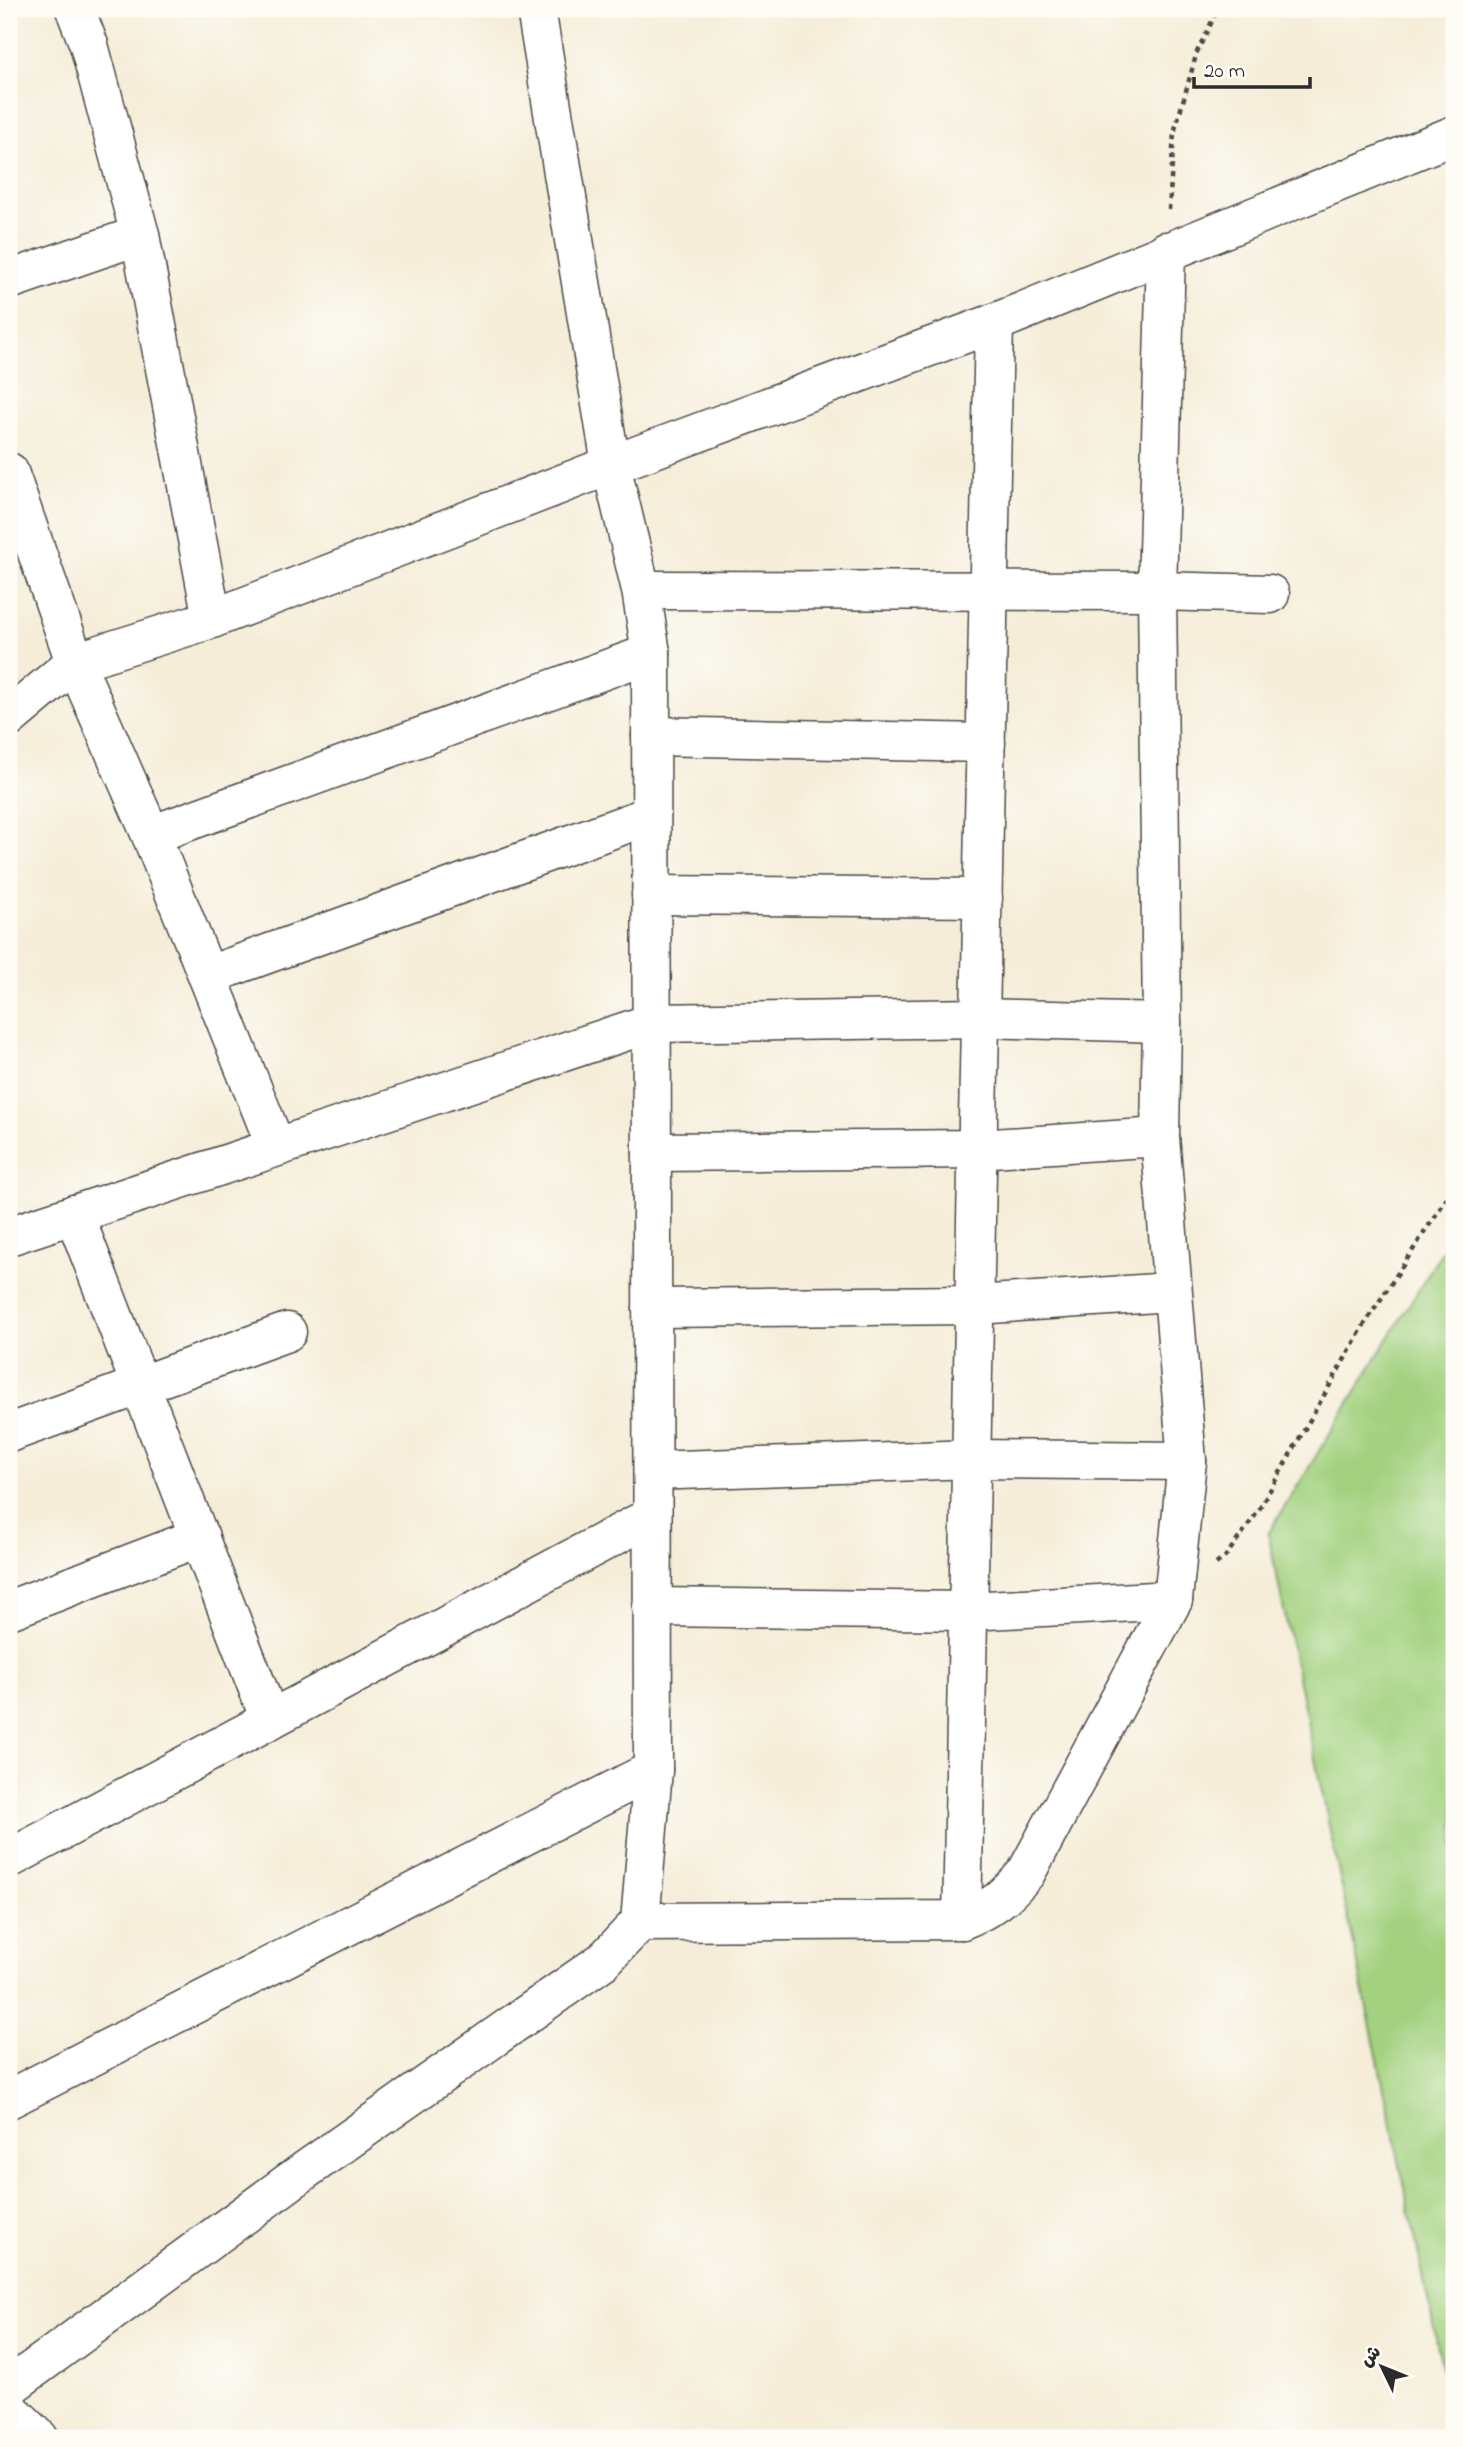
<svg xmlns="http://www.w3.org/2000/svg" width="1463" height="2447" font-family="'Indie Flower','Playpen Sans Arabic',sans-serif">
<rect width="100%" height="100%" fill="#fdfcf7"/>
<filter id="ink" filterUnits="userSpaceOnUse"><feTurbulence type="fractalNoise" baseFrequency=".0143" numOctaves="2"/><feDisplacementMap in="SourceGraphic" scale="14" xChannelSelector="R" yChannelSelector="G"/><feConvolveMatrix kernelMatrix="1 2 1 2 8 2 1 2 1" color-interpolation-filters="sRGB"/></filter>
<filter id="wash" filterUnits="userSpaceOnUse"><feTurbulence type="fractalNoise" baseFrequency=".00686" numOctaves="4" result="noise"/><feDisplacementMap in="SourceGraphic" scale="28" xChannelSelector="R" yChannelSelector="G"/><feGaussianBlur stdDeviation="1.57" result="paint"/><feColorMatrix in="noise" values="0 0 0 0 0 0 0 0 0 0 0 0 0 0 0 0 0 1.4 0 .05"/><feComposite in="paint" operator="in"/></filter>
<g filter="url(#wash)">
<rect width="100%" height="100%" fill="#f5edd8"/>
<!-- green -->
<path fill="#a3d17f" stroke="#677e55" stroke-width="2" d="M1454,1232v1192l-186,-890z"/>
</g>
<g filter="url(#ink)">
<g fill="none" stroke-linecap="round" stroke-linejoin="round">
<defs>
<g id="minor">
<path d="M75,9l14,36 51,190 72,384"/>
<path d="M9,280l131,-45"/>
<path d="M9,472l66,190 76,173 125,312"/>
<path d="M641,590l516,1 113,3"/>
<path d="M9,718l66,-56 137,-43 399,-154 383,-142 460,-188"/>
<path d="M651,736l335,7"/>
<path d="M151,835l500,-182"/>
<path d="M651,895l332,3"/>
<path d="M209,975l442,-160"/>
<path d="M652,1152l325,-3 183,-12"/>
<path d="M74,1214l196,506"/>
<path d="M9,1236l642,-213 329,-5 182,5"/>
<path d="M652,1308l323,-3 196,-13"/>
<path d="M9,1433l278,-101"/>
<path d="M653,1471l318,-12 216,2"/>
<path d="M652,1607l316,4 205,-11"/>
<path d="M9,1610l191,-73"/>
<path d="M9,1859l643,-343"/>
<path d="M962,1920l32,-1597"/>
<path d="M640,1922l322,-2c29,-11 44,-23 64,-47l147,-273 14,-139 -27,-324 2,-114 -5,-432 9,-340"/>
<path d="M9,2099l644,-329"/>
<path d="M9,2387l298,-218 296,-208 37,-39 13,-152 -2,-1117 -10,-63 -30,-125 -75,-456"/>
<path d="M9,2409l30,29"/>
</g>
</defs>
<!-- minor casing -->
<use href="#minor" stroke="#494845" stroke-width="41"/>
<!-- path -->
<g stroke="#494845" stroke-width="4.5" stroke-dasharray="5 5" stroke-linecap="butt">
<path d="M1169,210l5,-77 23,-81 21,-43"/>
<path d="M1216,1564l9,-7 32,-44 107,-188 90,-138"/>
</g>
<!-- minor -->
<use href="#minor" stroke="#fff" stroke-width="38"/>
</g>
</g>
<!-- margin -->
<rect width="1463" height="2447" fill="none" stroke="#fdfcf7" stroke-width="35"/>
<!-- north arrow -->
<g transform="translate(1382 2367) rotate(313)" stroke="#fdfcf7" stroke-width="5" paint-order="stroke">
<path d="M0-5L12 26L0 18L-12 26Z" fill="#2b2b2b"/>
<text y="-10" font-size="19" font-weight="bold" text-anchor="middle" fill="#2b2b2b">ش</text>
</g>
<!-- scale -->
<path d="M1194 77v10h116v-10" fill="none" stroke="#2b2b2b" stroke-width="3.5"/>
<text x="1204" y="77" font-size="21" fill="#2b2b2b" stroke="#fdfcf7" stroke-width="5" paint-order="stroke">20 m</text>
</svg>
